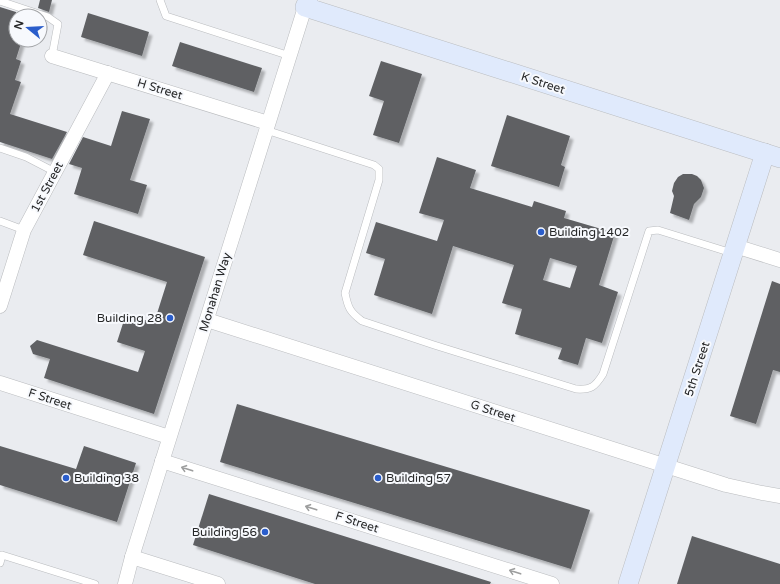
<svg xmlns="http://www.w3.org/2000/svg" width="780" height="584" font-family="'Varela Round',sans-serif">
<defs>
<filter id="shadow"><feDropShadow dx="3.5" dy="3.5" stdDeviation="1" flood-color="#0004"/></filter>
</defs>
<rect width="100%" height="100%" fill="#eaecf0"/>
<!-- building -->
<g fill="#5f6164" fill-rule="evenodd" filter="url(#shadow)">
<path d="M40,0h12l-3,12 -11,-4z"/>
<path d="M0,7l16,5v28h6l-6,19 5,2 -6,19 6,2 -11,32 57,18 -15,27 -52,-17z"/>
<path d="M88,13l61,19 -7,24 -61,-19z"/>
<path d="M180,42l82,26 -8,24 -82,-26z"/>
<path d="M381,61l41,13 -23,69 -26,-8 11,-34 -15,-5z"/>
<path d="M122,111l28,8 -20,61 17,5 -9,29 -64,-20 8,-26 -13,-4 14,-27 28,9z"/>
<path d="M507,115l63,21 -9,29 4,2 -6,20 -68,-21z"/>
<path d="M437,157l39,13 -6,18 62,19 2,-6 32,10 -2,7 51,15 -16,52 19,7 -16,51 -16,-5 -8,27 -20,-6 4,-11 -47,-14 7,-25 -20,-6 12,-38 -61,-19 -21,68 -58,-19 11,-36 -19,-6 10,-31 61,19 7,-21 -25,-7zM550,258l27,8 -7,22 -27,-8z"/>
<path d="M683,174h9l5,2 4,4 3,8 -3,9 -7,7 -5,16 -19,-7 4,-17 -2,-5 2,-8 4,-6z"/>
<path d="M94,221l111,36 -51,157 -110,-36 6,-19 -17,-5 -3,-8 7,-6 101,32 7,-21 -28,-9 9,-28 28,9 13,-41 -84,-27z"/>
<path d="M772,281l8,3v88l-7,-2 -17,54 -26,-8z"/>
<path d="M237,404l353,106 -19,59 -351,-107z"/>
<path d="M0,446l76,23 8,-23 52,17 -19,59 -117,-37z"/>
<path d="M209,494l282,88 -1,2h-175l-122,-39z"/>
<path d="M692,536l88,28v20h-103z"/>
</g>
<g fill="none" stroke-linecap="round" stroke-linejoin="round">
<defs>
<g id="lane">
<path d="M160,0l6,16 124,40"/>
<path d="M0,1l48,16 10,7 -6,32"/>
<path d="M266,130l108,35 5,4v11l-34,113c3,15 5,19 17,28l72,24 142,44c15,1 19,-2 27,-15l46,-143 9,-1 74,23"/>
<path d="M0,148l26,9 29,15"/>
<path d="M0,221l24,9"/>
<path d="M0,563l2,-8 93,29"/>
</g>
<g id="street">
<path d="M52,56l216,67"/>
<path d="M735,246l45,14"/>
<path d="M0,306l24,-76 84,-157"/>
<path d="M207,320l519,165 36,8 18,3"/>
<path d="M0,383l169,54"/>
<path d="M162,461l390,123"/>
<path d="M132,557l86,27"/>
<path d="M125,584l7,-27 173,-550"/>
</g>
<g id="secondary">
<path d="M308,0l-3,7 475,151"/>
<path d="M628,584l137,-431"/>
</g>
</defs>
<!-- lane casing -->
<use href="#lane" stroke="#babcbf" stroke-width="8"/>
<!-- street casing -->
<use href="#street" stroke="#babcbf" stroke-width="15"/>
<!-- secondary casing -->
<use href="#secondary" stroke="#babcbf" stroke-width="20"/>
<!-- lane -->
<use href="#lane" stroke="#fff" stroke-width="7"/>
<!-- street -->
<use href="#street" stroke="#fff" stroke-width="14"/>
<!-- secondary -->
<use href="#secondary" stroke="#e0eafc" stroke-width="19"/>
</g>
<!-- one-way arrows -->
<defs><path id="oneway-shaft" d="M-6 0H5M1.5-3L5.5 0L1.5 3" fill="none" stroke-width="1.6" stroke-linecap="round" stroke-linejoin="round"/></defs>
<g stroke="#9d9e9e">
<use href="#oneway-shaft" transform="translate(187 469) rotate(-162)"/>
<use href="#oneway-shaft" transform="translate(311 508) rotate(-162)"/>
<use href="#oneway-shaft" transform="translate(515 572) rotate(-162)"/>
</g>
<!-- markers -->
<g fill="#2a5dcb" stroke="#f7f9fd" stroke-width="1.5">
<circle cx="541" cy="232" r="4"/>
<circle cx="170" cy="318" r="4"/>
<circle cx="66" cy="478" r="4"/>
<circle cx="378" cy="478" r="4"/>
<circle cx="265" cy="532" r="4"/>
</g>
<g text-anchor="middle" stroke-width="4" stroke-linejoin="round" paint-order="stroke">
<!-- street labels -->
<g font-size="12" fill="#262728" stroke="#f7f9fd">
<text transform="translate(543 83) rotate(18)" y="4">K Street</text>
<text transform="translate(160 89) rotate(17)" y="4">H Street</text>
<text transform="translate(47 187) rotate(-62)" y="4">1st Street</text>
<text transform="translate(215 292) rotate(-73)" y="4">Monahan Way</text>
<text transform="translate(697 369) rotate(-72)" y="4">5th Street</text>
<text transform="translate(50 399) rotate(18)" y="4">F Street</text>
<text transform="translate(493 411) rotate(18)" y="4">G Street</text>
<text transform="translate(357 522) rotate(18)" y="4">F Street</text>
</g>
<!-- poi labels -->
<g font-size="12" fill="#262728" stroke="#f7f9fd" text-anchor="start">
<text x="549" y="236">Building 1402</text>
<text x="162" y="322" text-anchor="end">Building 28</text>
<text x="74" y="482">Building 38</text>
<text x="386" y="482">Building 57</text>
<text x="257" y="536" text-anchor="end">Building 56</text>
</g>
</g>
<!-- north arrow -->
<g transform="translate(28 28) rotate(288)"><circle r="19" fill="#f7f9fd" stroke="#a3a5a8"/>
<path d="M0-3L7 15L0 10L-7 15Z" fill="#2a5dcb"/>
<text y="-6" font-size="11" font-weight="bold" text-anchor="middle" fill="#262728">N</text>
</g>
</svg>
